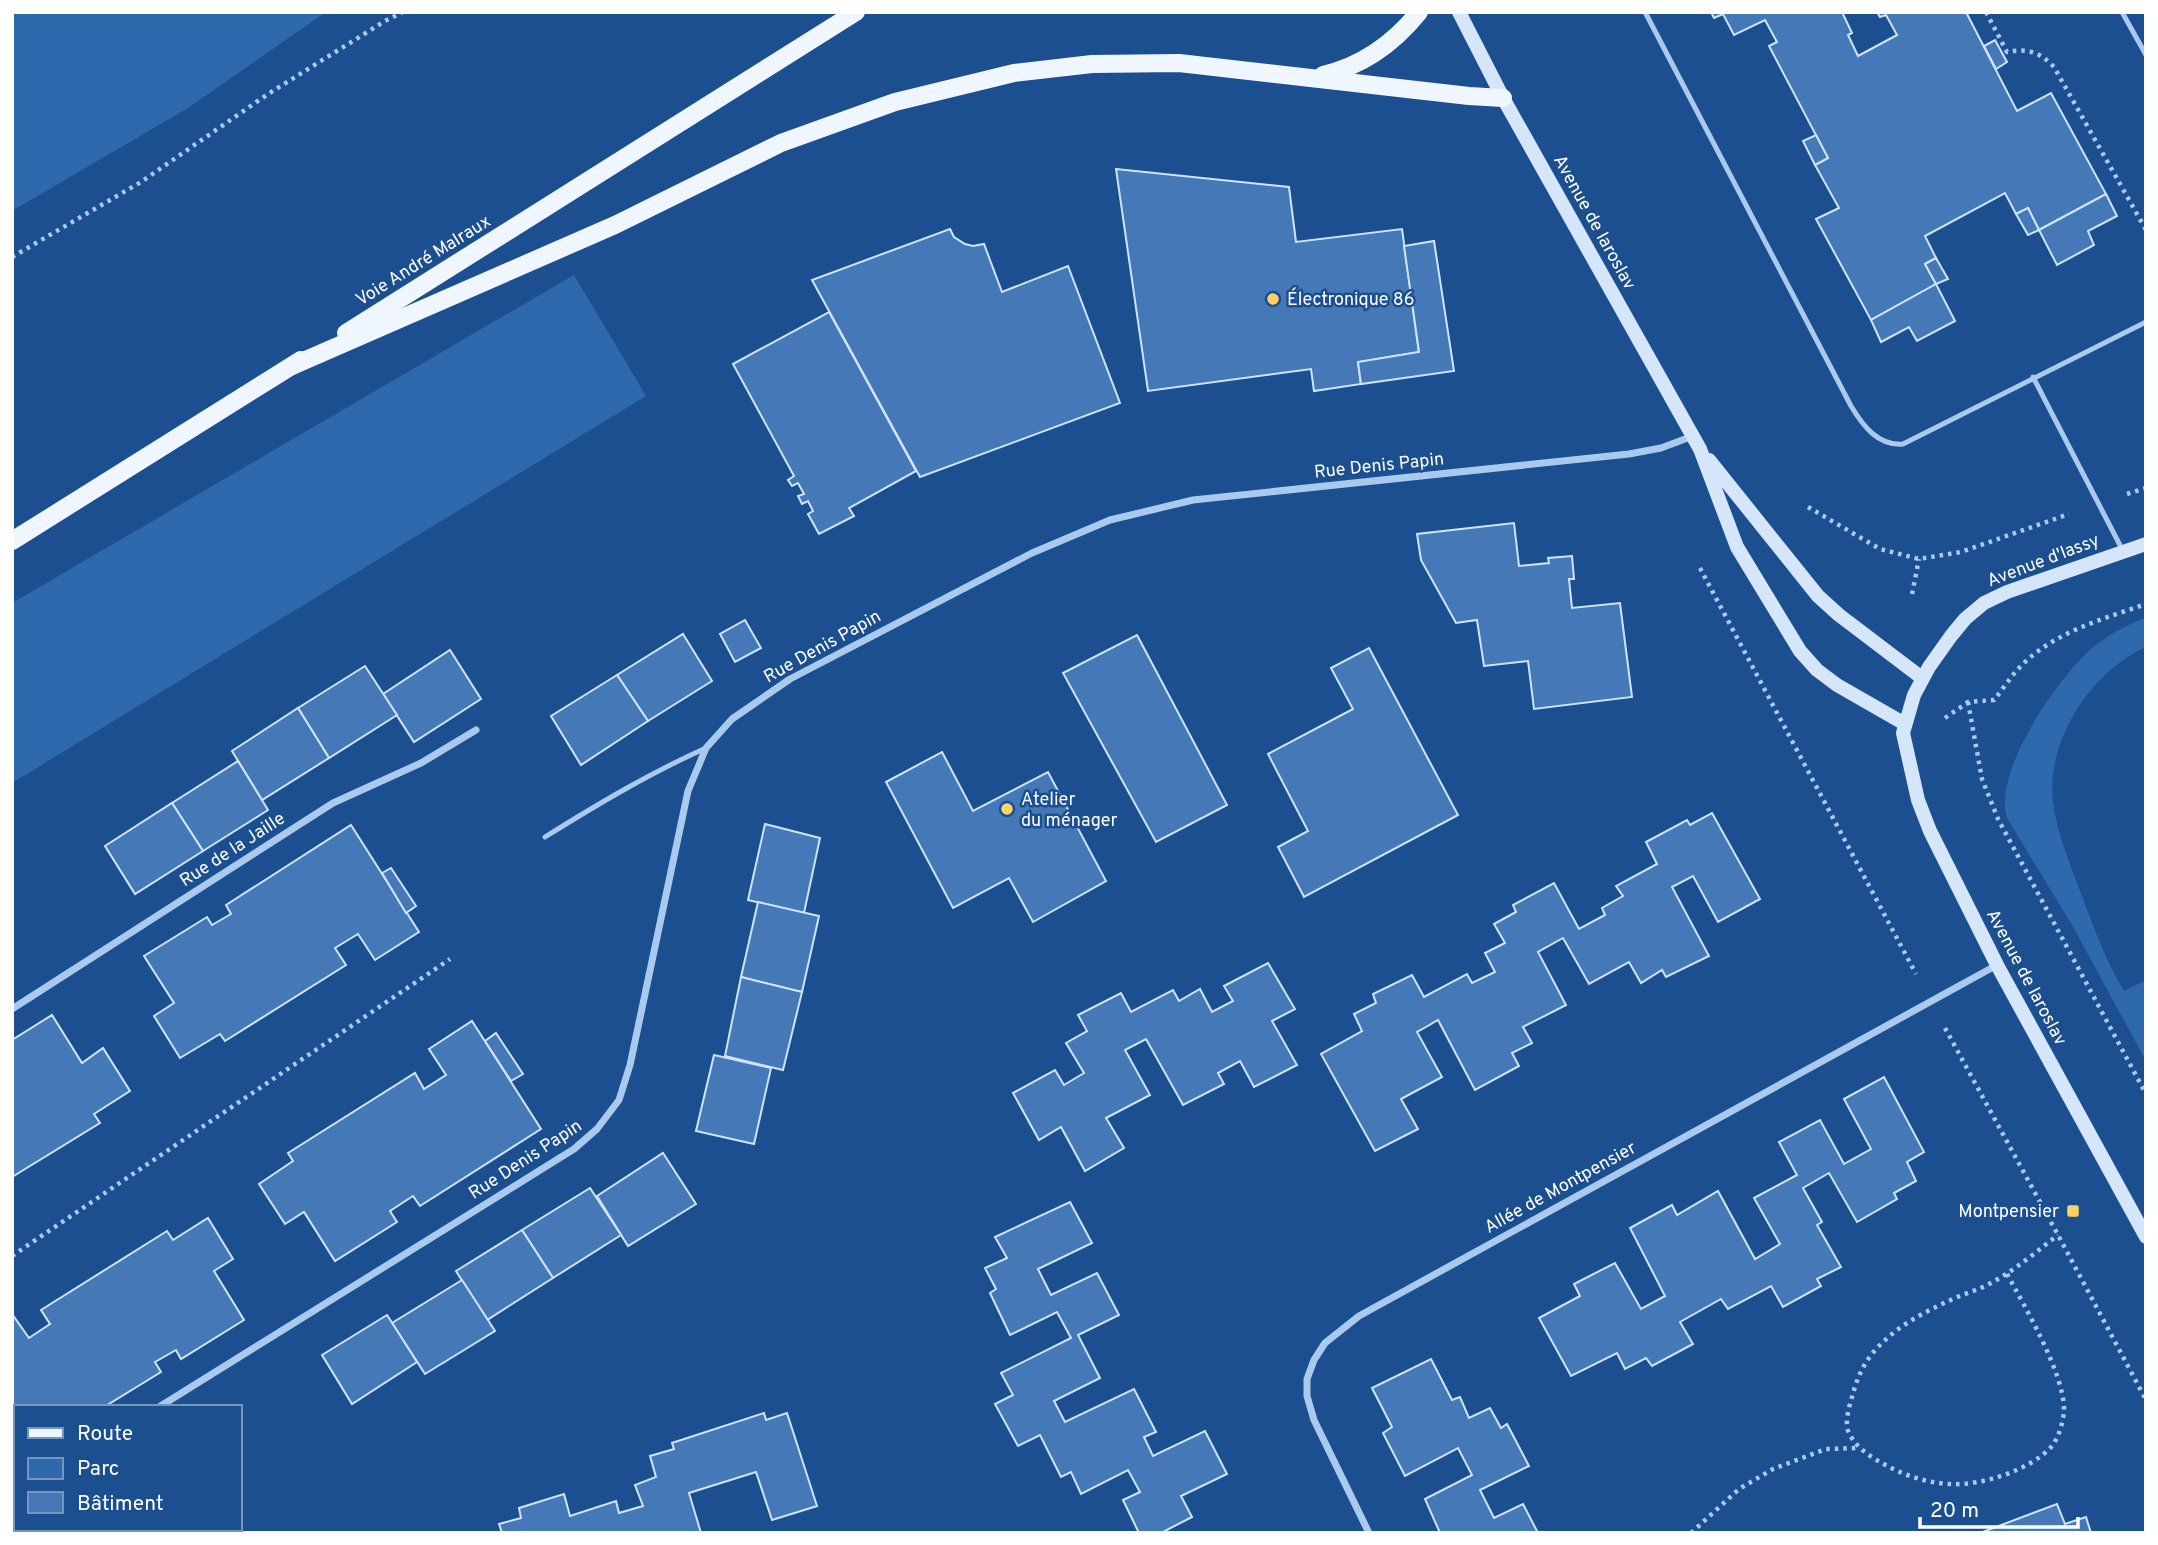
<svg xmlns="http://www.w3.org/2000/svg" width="2158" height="1545" font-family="Overpass,sans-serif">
<rect width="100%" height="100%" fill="#1b4f8f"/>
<!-- green -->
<g fill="#2e69ad">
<path d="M12,12h314l-138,96 -176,103z"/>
<path d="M574,275l72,121 -634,387v-180z"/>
<path d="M2146,618v29c-56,25 -100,94 -93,155 4,33 19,66 30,97 12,31 23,63 41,92l22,-11v81l-74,-136 -65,-107c-14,-47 49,-137 83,-168 16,-14 36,-25 56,-32z"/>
</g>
<!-- building -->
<g fill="#4478b7" stroke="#cfe3fa" stroke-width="2">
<path d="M1711,12h131l10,21 -4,2 10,21 39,-21 -11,-20 -6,2 -3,-5h89l51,99 34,-18 55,101 -67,36 -11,-22 -12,6 -11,-21 -80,43 11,22 -11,6 11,20 -65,36 -55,-101 23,-11 -24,-43 13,-7 -59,-112 8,-4 -12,-22 -31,15 -11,-21 -9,4z"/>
<path d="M1995,40l12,22 -11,7 -12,-23z"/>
<path d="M1816,135l12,23 -13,7 -12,-24z"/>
<path d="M1116,169l173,18 7,55 106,-13 17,123 -61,10 3,22 -47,7 -3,-22 -163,22z"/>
<path d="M2106,194l11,22 -29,15 6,14 -37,20 -18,-35z"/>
<path d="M2028,208l11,22 -11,5 -12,-21z"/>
<path d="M950,229l4,8 11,7 8,2 11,-2 18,48 66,-26 52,137 -200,74 -108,-197z"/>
<path d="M1434,241l20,130 -93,13 -3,-22 61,-10 -15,-106z"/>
<path d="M1936,258l12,21 -12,5 -11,-20z"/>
<path d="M1936,284l19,37 -38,20 -8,-14 -28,15 -10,-22z"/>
<path d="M829,312l87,159 -67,37 5,8 -35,18 -11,-20 5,-3 -5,-10 -6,3 -4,-8 6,-2 -6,-11 -6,3 -4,-6 6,-4 -61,-112z"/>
<path d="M1514,523l5,43 30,-3 -1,-5 24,-2 2,23h-5l3,29 48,-5 12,94 -98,12 -6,-48 -44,5 -7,-46 -21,3 -35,-63 -4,-26z"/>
<path d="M745,620l16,28 -26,14 -15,-28z"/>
<path d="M683,634l29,47 -64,40 -31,-46z"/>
<path d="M1137,635l90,170 -71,37 -93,-169z"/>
<path d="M1369,648l89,167 -154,82 -26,-50 30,-16 -40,-77 85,-45 -22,-41z"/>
<path d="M450,650l31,49 -67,43 -31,-48z"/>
<path d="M365,666l32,49 -68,43 -31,-50z"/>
<path d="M617,675l31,46 -67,44 -30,-49z"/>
<path d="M298,708l31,50 -67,42 -30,-49z"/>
<path d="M942,752l31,59 75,-39 58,109 -73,41 -24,-44 -56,30 -67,-126z"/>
<path d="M238,761l30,49 -65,41 -31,-48z"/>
<path d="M172,803l31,48 -68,43 -30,-48z"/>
<path d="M1712,813l48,86 -42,23 -25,-46 -21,11 37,69 -43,21 -4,-7 -21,13 -12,-21 -40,22 -26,-46 -25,14 28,53 -43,22 9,16 -20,10 7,13 -44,24 -37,-70 -12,7 -9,5 25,45 -41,22 17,30 -43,22 -54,-97 41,-23 -8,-17 22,-11 -3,-9 39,-19 12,22 43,-23 5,9 23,-11 -10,-19 20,-10 -11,-19 22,-12 -3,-7 41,-22 25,46 26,-14 -3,-7 21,-12 -7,-10 41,-22 -11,-22 41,-22 3,5z"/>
<path d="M765,824l55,14 -16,75 -56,-13z"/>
<path d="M351,825l68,107 -44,28 -17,-26 -23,14 11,17 -121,76 -5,-7 -40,24 -26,-42 20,-13 -30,-47 63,-39 5,8 19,-11 -5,-9z"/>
<path d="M391,868l25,38 -10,7 -24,-40z"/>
<path d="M758,902l61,14 -17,76 -61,-15z"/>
<path d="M1268,963l27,46 -23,12 25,44 -43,22 -14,-26 -22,12 6,11 -41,21 -37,-66 -21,11 25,45 -44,23 18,30 -39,23 -24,-44 -22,13 -26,-47 42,-23 9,15 20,-12 -18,-30 21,-12 -9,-16 43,-22 10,19 42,-22 6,11 21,-12 12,23 21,-11 -9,-15z"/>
<path d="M741,977l61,15 -19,78 -58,-14z"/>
<path d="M52,1015l30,48 21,-15 27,43 -36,23 6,9 -88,54v-137z"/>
<path d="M472,1021l69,108 -121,77 -7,-10 -23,15 7,11 -62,39 -31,-49 -19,12 -26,-40 34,-23 -5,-8 127,-80 9,16 22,-14 -17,-26z"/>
<path d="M496,1033l27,41 -12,7 -26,-40z"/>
<path d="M714,1055l57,13 -17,76 -58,-13z"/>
<path d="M1884,1077l40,75 -17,10 9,19 -22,12 3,6 -40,23 -28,-49 -26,15 19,34 -5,3 24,42 -24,12 4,7 -38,21 -12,-21 -43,23 -7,-10 -41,23 13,22 -41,22 -6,-8 -21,11 -8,-16 -46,23 -32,-58 41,-22 -6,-12 41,-21 26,46 24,-13 -35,-68 42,-23 5,10 41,-24 37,68 25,-15 -26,-46 43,-23 -18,-33 41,-22 24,44 27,-15 -27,-50z"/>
<path d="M663,1153l33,51 -68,42 -31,-50z"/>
<path d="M590,1188l31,47 -68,43 -31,-48z"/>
<path d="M1070,1202l22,41 -54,26 13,26 46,-22 22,42 -41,20 22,43 -46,23 11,21 69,-33 22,43 -12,5 9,19 52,-25 22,43 -46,22 11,21 -31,16h-22l-16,-33 17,-8 -12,-22 -47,24 -10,-22 -10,5 -21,-42 -22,11 -23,-42 18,-9 -12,-22 70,-35 -14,-26 -47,23 -20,-42 6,-4 -11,-21 22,-10 -12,-21z"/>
<path d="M208,1218l25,41 -19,12 30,49 -63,39 -5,-9 -21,12 6,10 -57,35h-88v11l-4,-6v-98l17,24 21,-14 -9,-14 126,-79 6,9z"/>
<path d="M522,1230l31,48 -66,42 -31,-49z"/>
<path d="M462,1280l33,51 -70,43 -33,-51z"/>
<path d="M387,1315l30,47 -65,42 -30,-49z"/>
<path d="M1431,1359l21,41 8,-3 9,21 21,-10 11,20 6,-4 22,42 -49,24 14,28 29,-14 15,29h-98l-15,-34 47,-24 -14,-27 -53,28 -22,-43 9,-6 -20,-39z"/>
<path d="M764,1413l2,7 21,-7 30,93 -45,14 -16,-48 -67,21 12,40h-199l-3,-9 22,-6 -2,-10 45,-14 6,22 46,-15 3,12 24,-7 -8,-21 21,-8 -6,-21 24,-7 -2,-6z"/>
<path d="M2057,1504l8,20 21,-7 5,16h-111z"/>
<path d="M67,1529h88l-6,4h-80z"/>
</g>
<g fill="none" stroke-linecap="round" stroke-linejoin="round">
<!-- path -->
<g stroke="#a9c9ee" stroke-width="4.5" stroke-dasharray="3.5 5" stroke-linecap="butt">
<path d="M1986,12l21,40c20,-4 33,0 47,15l92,163"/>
<path d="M12,257l129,-75 127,-88 117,-73 18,-9"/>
<path d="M2127,494l19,-6"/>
<path d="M1808,507l72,42 39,10 42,-7 108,-38"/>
<path d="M1700,568l216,406"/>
<path d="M1912,594l7,-35"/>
<path d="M1968,702l14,77 16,40 148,275"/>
<path d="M1945,718l23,-16 26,-2c9,-11 17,-24 27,-34 33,-34 82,-47 125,-62"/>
<path d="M1945,1028l113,207 88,165"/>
<path d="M12,1256l438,-297"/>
<path d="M2007,1274c18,33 58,101 57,137 -1,11 -5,26 -12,35 -21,24 -71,40 -102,38 -25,-1 -49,-10 -70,-22 -12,-7 -25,-16 -31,-29 -5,-9 0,-26 3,-36 4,-15 10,-31 20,-43 22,-27 52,-42 83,-56 11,-5 23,-8 34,-14 25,-13 47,-32 69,-49"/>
<path d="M1691,1533l48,-44 34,-20 53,-20 33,-1"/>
</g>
<!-- lane -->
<g stroke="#a9c9ee" stroke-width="5">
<path d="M1645,12l206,394c12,20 27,40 52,38l243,-122"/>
<path d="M2122,12l24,43"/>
<path d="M2033,377l90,174"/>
<path d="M545,837c53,-33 105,-64 161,-89"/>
</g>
<!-- street -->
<g stroke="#a9c9ee" stroke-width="7">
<path d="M12,1009l321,-206 88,-40 55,-33"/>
<path d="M159,1407l415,-258 23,-20 22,-29 11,-35 58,-274 18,-43 26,-29 58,-40 242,-126 78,-33 83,-20 436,-46 32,-6 32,-12"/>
<path d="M12,1500l4,-2"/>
<path d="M1369,1533l-55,-113 -7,-24v-17l7,-19 11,-17 34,-27 638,-351"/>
</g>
<!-- secondary -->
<g stroke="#d6e6fa" stroke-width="14">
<path d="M1459,12l44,86 197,351 37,98 63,104 17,19 20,15 68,39"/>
<path d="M1709,460l109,136 21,19 83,63"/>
<path d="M2146,544l-139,48 -23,11 -19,16 -14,17 -22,31 -15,28 -11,38 15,67 12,31 67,134 149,272"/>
</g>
<!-- primary -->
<g stroke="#f0f6ff" stroke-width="18">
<path d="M1323,75c39,-9 71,-32 96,-63"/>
<path d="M346,333l510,-321"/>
<path d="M292,366l323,-141 166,-82 114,-41 119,-29 78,-9 87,-1 290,33 34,2"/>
<path d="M12,541l289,-181"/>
</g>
</g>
<!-- markers -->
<g fill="#ffd166" stroke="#1b4f8f" stroke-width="2.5">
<circle cx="1273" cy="299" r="7"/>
<circle cx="1007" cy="809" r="7"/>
<rect x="2066" y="1204" width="14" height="14" rx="3.5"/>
</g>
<g text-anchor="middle" stroke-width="5" stroke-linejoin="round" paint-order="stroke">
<!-- street labels -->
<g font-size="18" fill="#fff" stroke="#1b4f8f">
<text transform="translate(1595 222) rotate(61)" y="6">Avenue de Iaroslav</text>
<text transform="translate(423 260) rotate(-32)" y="6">Voie André Malraux</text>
<text transform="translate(1379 465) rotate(-6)" y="6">Rue Denis Papin</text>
<text transform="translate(2043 560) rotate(-21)" y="6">Avenue d'Iassy</text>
<text transform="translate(822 646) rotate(-29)" y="6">Rue Denis Papin</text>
<text transform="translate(232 849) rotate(-33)" y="6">Rue de la Jaille</text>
<text transform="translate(2027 977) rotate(62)" y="6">Avenue de Iaroslav</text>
<text transform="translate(525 1159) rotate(-33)" y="6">Rue Denis Papin</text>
<text transform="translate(1560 1187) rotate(-29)" y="6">Allée de Montpensier</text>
</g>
<!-- poi labels -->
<g font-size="18" fill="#fff" stroke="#1b4f8f" text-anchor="start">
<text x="1287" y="305">Électronique 86</text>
<text x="1021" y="805">Atelier<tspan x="1021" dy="21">du ménager</tspan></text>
<text x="2059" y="1217" text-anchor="end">Montpensier</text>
</g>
</g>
<!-- border -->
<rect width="2158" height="1545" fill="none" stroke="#ffffff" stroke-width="28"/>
<!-- legend -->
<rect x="14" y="1405" width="228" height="126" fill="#1b4f8f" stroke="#7695bc" stroke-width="2"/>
<rect x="28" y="1428" width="35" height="10" fill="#f0f6ff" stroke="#7695bc" stroke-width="2"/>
<text x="77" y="1440" font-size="21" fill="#ffffff">Route</text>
<rect x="28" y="1458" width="35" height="21" fill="#2e69ad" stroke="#7695bc" stroke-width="2"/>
<text x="77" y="1475" font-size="21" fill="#ffffff">Parc</text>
<rect x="28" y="1492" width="35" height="21" fill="#4478b7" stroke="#7695bc" stroke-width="2"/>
<text x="77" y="1510" font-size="21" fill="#ffffff">Bâtiment</text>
<!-- scale -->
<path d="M1920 1517v10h158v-10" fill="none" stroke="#ffffff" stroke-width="3.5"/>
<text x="1930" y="1517" font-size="21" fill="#ffffff" stroke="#1b4f8f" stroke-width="5" paint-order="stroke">20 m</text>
</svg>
